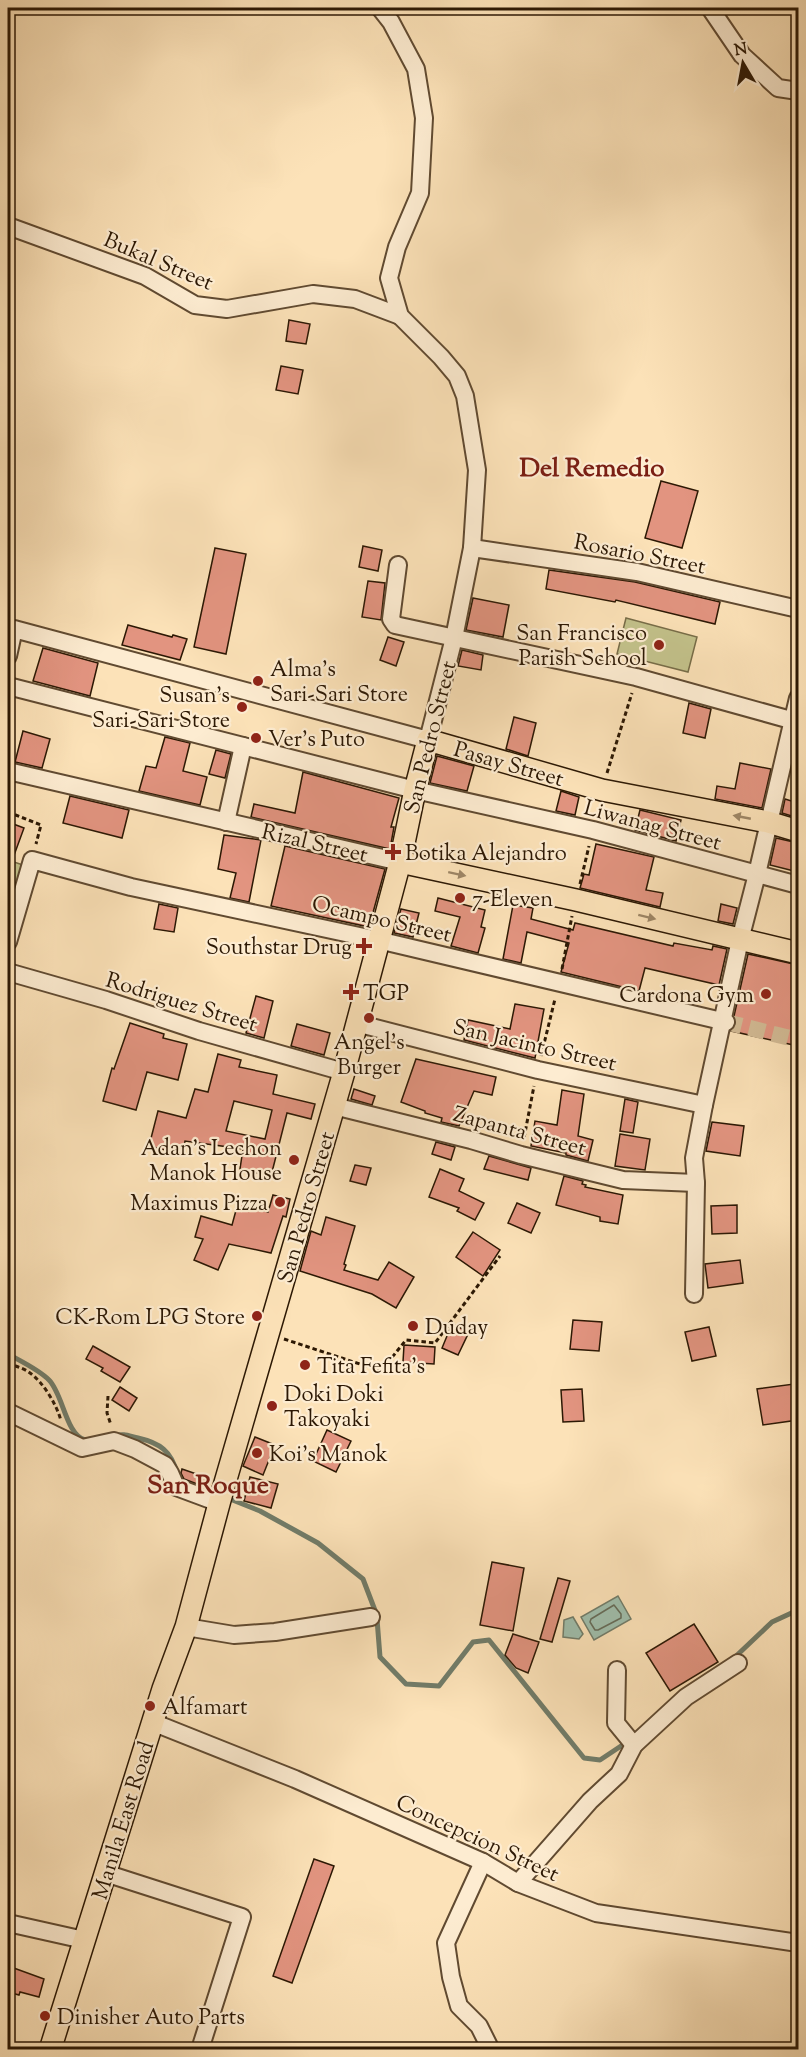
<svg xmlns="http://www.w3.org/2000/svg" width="806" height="2057" font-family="'Sorts Mill Goudy',serif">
<rect width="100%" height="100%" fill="#fce2b8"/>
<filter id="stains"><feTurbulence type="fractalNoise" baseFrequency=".00333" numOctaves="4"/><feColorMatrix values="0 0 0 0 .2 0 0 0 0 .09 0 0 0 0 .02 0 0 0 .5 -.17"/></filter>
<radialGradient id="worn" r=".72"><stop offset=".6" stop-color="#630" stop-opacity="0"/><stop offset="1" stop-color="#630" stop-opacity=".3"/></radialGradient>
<!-- green -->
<g fill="#c3c28b" stroke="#786d48" stroke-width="1.5">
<path d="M626,618l71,19 -9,35 -71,-18z"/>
<path d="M8,860l18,6 -18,62z"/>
</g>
<!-- water -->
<g fill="#9fbeac" stroke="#717c69" stroke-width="1.5">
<path d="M618,1596l13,23 -37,21 -13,-23z"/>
<path d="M573,1617l10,17 -4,5 -16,-2 1,-17z"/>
</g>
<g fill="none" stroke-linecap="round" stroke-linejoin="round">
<!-- shore -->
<path stroke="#666b58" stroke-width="1.5" d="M614,1605l7,9v4l-23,12h-3l-5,-8 1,-3z"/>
<!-- stream -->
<g stroke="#717c69" stroke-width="5">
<path d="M8,1354c12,7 30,15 41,26 14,14 17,55 36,60"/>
<path d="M115,1436c8,-3 14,0 23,2 22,5 33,13 39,35l37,20"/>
<path d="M225,1497l35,14 58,32 45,36 13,34"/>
<path d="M377,1619l3,38 26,27 33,2 34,-44 16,-2 95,118 16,2 27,-18"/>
<path d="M734,1658l38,-36 26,-12"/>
</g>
</g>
<!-- building -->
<g fill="#e29480" stroke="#2c1804" stroke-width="1.5" fill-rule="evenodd">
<path d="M289,320l21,4 -4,20 -20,-3z"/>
<path d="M281,366l22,4 -5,24 -22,-4z"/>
<path d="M661,481l37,10 -16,57 -37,-10z"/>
<path d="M363,546l19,4 -4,21 -19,-4z"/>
<path d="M215,548l31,6 -20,100 -32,-7z"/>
<path d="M549,570l86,12 85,20 -5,22 -99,-24 -1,2 -69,-13z"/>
<path d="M368,581l17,2 -4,37 -19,-3z"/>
<path d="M473,598l36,7 -6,32 -37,-7z"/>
<path d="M128,625l44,12 1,-2 14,4 -7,21 -58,-15z"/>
<path d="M388,637l16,5 -8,24 -16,-6z"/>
<path d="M43,648l55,15 -8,33 -57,-15z"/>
<path d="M462,650l21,5 -2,15 -23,-4z"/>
<path d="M689,703l22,6 -6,29 -22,-5z"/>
<path d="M514,717l22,6 -8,33 -22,-7z"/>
<path d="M23,731l27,8 -8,29 -27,-6z"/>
<path d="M165,737l25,6 -7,28 24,6 -7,28 -61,-14 7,-25 10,2z"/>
<path d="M216,750l15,4 -6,24 -16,-4z"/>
<path d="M437,756l37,10 -7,25 -37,-8z"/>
<path d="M740,763l31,6 -9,39 -47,-9 2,-13 18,3z"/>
<path d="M303,772l96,26 -8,29h3l-4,22 -139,-32 3,-13 41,9z"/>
<path d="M561,791l18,6 -4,18 -19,-4z"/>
<path d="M70,796l59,14 -7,28 -59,-15z"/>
<path d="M785,799l13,4v15l-16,-5z"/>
<path d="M640,810l41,10 -5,21 -41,-11z"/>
<path d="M8,822l16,6 -15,41h-1z"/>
<path d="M224,835l37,5 -12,62 -19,-4 6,-25 -18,-4z"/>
<path d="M776,838l22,5v29l-28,-7z"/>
<path d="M596,844l58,13 -8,33 17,3 -3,14 -80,-19 4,-14 5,1z"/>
<path d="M285,846l100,23 -16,58 -98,-21z"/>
<path d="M438,898l47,12 -4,17 4,1 -7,25 -27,-7 9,-29 -25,-6z"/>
<path d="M159,904l19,4 -4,24 -20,-3z"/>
<path d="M721,904l16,4 -4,16 -15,-3z"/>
<path d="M513,905l20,3 -2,11 42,11 2,-7 98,23 1,-3 38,7 1,-4 14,3 -8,36 -74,-17 -6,23 -78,-19 8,-29 -42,-11 -6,31 -18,-4z"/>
<path d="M401,909l18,4 -6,24 -19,-4z"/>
<path d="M748,954l50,11v81l-67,-15 5,-7 -2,-8z"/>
<path d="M256,996l17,5 -9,37 -18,-5z"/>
<path d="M515,1004l29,5 -9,49 -71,-18 4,-20 42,9z"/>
<path d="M130,1023l34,11 -1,4 24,6 -9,36 -31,-8 -11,38 -33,-9 9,-33 2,1z"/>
<path d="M297,1024l33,9 -6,22 -33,-9z"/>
<path d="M218,1054l23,6 -2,7 38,8 -4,19 42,10 -4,15 -24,-6 -16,63 -31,-7 3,-20 -58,-8 -3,13 -33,-8 9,-35 28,7 9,-29 13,3zM234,1101l38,9 -7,29 -39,-8z"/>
<path d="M416,1059l80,18 -4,18 -18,-4 -15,35 -18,-4 1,-4 -17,-5v-2l-24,-9z"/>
<path d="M354,1089l21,7 -3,9 -21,-6z"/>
<path d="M562,1090l22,4 -6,42 15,4 -5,21 -22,-6v-2l-35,-7 4,-25 22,4z"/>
<path d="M625,1099l13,3 -5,31 -13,-2z"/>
<path d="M712,1122l32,4 -4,30 -34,-5z"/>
<path d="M620,1134l30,5 -5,31 -30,-4z"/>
<path d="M436,1142l19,5 -4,13 -19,-6z"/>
<path d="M489,1156l42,12 -3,12 -44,-11z"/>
<path d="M355,1165l16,3 -5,17 -16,-4z"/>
<path d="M440,1169l24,10 -5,12 25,12 -9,17 -18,-9 2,-3 -30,-11z"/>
<path d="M564,1176l19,5 -1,3 4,1 -1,2 38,8 -5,29 -18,-3v-4l-44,-12z"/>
<path d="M273,1195l17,4 -4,18 -3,-1 -12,37 -42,-9 -11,26 -24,-10 9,-21 -8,-2 6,-21 31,9 6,-22 30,9z"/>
<path d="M517,1203l23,10 -9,20 -23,-10z"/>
<path d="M737,1205v28l-25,1 -1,-28z"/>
<path d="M326,1217l29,9 -11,38 2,1 -2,5 34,10 11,-18 25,15 -18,31 -24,-14 -72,-23 11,-40 10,4z"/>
<path d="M473,1232l27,18 -17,26 -27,-19z"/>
<path d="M740,1260l3,23 -35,5 -3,-24z"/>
<path d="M573,1320l29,2 -3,29 -29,-2z"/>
<path d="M452,1324l17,8 -11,23 -16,-7z"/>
<path d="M709,1327l7,29 -24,5 -7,-29z"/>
<path d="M404,1345l31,2 -1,17 -31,-2z"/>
<path d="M93,1346l37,21 -10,15 -19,-11 2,-3 -17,-9z"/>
<path d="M794,1384l4,36 -35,5 -6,-36z"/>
<path d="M120,1387l17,11 -8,13 -17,-11z"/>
<path d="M582,1389l2,32 -21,1 -2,-32z"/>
<path d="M327,1430l24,11 -15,31 -23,-11z"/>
<path d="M255,1437l20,8 -12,30 -20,-9z"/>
<path d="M182,1469l26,9 -3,9 -21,-8 -3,-6z"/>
<path d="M250,1477l28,7 -7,24 -27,-7z"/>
<path d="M492,1562l32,6 -11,63 -33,-6z"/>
<path d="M558,1578l12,3 -18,61 -12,-3z"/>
<path d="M694,1624l24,38 -48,29 -24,-38z"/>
<path d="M513,1634l26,8 -11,31 -12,-5 -11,-13z"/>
<path d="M314,1859l20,7 -42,117 -19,-7z"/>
<path d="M11,1967l33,12 -5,18 -19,-5 -1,3 -11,-3v-15z"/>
</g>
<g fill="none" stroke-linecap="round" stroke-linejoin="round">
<!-- minor-tunnel -->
<path stroke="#d2ba94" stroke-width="16" stroke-dasharray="16 8" stroke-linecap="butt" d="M726,1022l72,18"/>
<defs>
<g id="minor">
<path d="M710,8l32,47 36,33 20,3"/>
<path d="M8,226l137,50 50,29 32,4 86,-15 42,5 45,17"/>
<path d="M472,548l165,24 161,37"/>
<path d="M398,565l-7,54 4,6 241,52 162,45"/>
<path d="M8,656l6,-27 414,111 26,-102 18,-90 5,-78 -12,-74 -8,-20 -16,-19 -41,-41 -11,-38 8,-31 23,-54 4,-75 -8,-49 -25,-47 -11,-14"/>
<path d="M8,686l407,104 178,40 205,55"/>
<path d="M8,771l392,91"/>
<path d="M226,822l17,-76"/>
<path d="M8,942l24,-82 99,27 247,53 348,82"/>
<path d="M8,972l98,28 93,31 145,41"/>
<path d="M356,1023l182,47 166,35"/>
<path d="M334,1106l137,34 50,15 102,25 73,3"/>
<path d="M694,1294l2,-111 -2,-25 10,-53 36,-165 17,-66 41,-176"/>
<path d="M8,1412l74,36 32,-7 21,8 30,16 5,8 6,14 43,16"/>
<path d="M186,1627l48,8 41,-3 96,-15"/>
<path d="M617,1670l-1,53 18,22"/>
<path d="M152,1722l143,57 188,83 35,21 78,30 202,30"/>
<path d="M483,1862l-37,81 5,34 8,29 20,20 12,24"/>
<path d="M105,1873l137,44 -40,126"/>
<path d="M518,1883l72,-82 29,-27 15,-29 52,-48 52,-34"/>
<path d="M8,1923l76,17"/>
</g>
<g id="major">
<path d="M400,862l176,38 222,53"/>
<path d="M50,2050l113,-361 23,-62 34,-127 124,-428 56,-210 15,-72 13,-50 174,50 166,32 30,9"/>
</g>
</defs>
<!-- minor casing -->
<use href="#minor" stroke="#604a31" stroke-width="20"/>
<!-- major casing -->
<use href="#major" stroke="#2c1804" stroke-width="24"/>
<!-- path -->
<g stroke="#2c1804" stroke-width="3" stroke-dasharray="4.5 3" stroke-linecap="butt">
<path d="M607,773l25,-80"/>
<path d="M8,812l33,13 -5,19"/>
<path d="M580,884l9,-38"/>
<path d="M562,969l10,-53"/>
<path d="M541,1056l14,-57"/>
<path d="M524,1138l10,-52"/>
<path d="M284,1339l97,32 25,-31 29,3 65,-87"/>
<path d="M8,1363c6,3 16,5 22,10 13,9 27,32 31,48"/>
<path d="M108,1396l-1,17 4,12"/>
</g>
<!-- minor -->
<use href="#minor" stroke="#fdecd1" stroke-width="16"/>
<!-- major -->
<use href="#major" stroke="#fce2b8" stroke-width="21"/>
</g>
<!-- one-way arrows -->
<defs><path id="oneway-solid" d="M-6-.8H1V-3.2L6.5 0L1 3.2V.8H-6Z" transform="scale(1.5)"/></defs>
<g fill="#9e8767">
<use href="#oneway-solid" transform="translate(742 817) rotate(-169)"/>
<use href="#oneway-solid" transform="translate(457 874) rotate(12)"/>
<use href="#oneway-solid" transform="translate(647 917) rotate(14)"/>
</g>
<!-- markers -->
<g fill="#8f2418" stroke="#fdecd1" stroke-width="2">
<circle cx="659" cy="645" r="6"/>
<circle cx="258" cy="681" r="6"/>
<circle cx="242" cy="707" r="6"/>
<circle cx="256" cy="738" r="6"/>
<path d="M390 843h6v6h6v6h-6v6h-6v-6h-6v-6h6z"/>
<circle cx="460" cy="898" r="6"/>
<path d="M361 937h6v6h6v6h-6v6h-6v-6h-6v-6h6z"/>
<path d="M348 983h6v6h6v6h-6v6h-6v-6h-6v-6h6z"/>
<circle cx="766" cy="994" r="6"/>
<circle cx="369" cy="1018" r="6"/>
<circle cx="294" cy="1160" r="6"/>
<circle cx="280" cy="1202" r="6"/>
<circle cx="257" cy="1316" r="6"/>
<circle cx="413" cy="1326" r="6"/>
<circle cx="305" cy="1365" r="6"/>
<circle cx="272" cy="1406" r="6"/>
<circle cx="257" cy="1453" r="6"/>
<circle cx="150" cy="1706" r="6"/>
<circle cx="45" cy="2016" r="6"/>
</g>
<g text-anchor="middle" stroke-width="4.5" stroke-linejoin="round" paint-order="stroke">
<!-- street labels -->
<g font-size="22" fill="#2c1804" stroke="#fdecd1">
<text transform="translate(159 260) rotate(23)" y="8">Bukal Street</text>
<text transform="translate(640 553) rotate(11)" y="8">Rosario Street</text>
<text transform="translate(429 737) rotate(-76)" y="8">San Pedro Street</text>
<text transform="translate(509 763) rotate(16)" y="8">Pasay Street</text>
<text transform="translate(653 824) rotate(15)" y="8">Liwanag Street</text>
<text transform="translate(315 842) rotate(13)" y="8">Rizal Street</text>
<text transform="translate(382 918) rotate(13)" y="8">Ocampo Street</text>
<text transform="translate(182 1001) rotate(17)" y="8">Rodriguez Street</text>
<text transform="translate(535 1044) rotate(13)" y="8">San Jacinto Street</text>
<text transform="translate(520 1130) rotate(15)" y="8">Zapanta Street</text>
<text transform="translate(305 1207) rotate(-74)" y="8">San Pedro Street</text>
<text transform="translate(122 1820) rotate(-73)" y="8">Manila East Road</text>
<text transform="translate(478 1837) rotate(25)" y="8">Concepcion Street</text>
</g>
<!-- poi labels -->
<g font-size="22" fill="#2c1804" stroke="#fdecd1" text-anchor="start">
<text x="647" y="640" text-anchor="end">San Francisco<tspan x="647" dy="25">Parish School</tspan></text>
<text x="270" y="676">Alma’s<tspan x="270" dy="25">Sari-Sari Store</tspan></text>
<text x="230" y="702" text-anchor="end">Susan’s<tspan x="230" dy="25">Sari-Sari Store</tspan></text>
<text x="268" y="746">Ver’s Puto</text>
<text x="405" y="860">Botika Alejandro</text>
<text x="472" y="906">7-Eleven</text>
<text x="352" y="954" text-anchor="end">Southstar Drug</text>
<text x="363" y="1000">TGP</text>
<text x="754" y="1002" text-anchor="end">Cardona Gym</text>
<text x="369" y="1049" text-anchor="middle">Angel's<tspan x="369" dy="25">Burger</tspan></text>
<text x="282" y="1155" text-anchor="end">Adan's Lechon<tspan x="282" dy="25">Manok House</tspan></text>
<text x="268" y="1210" text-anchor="end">Maximus Pizza</text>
<text x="245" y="1324" text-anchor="end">CK-Rom LPG Store</text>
<text x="425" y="1334">Duday</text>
<text x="317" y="1373">Tita Fefita’s</text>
<text x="284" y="1401">Doki Doki<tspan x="284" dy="25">Takoyaki</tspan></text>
<text x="269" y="1461">Koi’s Manok</text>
<text x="162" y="1714">Alfamart</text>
<text x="57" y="2024">Dinisher Auto Parts</text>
</g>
<!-- quarter labels -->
<g font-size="26" font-weight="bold" fill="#7a1f14" stroke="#fdecd1">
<text x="592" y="476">Del Remedio</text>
<text x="208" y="1493">San Roque</text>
</g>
</g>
<!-- margin -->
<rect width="806" height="2057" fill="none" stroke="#fce2b8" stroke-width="30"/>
<rect x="9" y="9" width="788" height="2039" fill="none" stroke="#2c1804" stroke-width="3"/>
<rect x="15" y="15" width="776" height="2027" fill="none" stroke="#2c1804" stroke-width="1.5"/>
<!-- north arrow -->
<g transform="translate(743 63) rotate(350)" stroke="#fdecd1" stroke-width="4.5" paint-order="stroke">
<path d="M0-4.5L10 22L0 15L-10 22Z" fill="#2c1804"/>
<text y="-9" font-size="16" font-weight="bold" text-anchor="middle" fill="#2c1804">N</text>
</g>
<rect width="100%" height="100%" filter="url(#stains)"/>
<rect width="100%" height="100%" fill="url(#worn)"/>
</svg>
